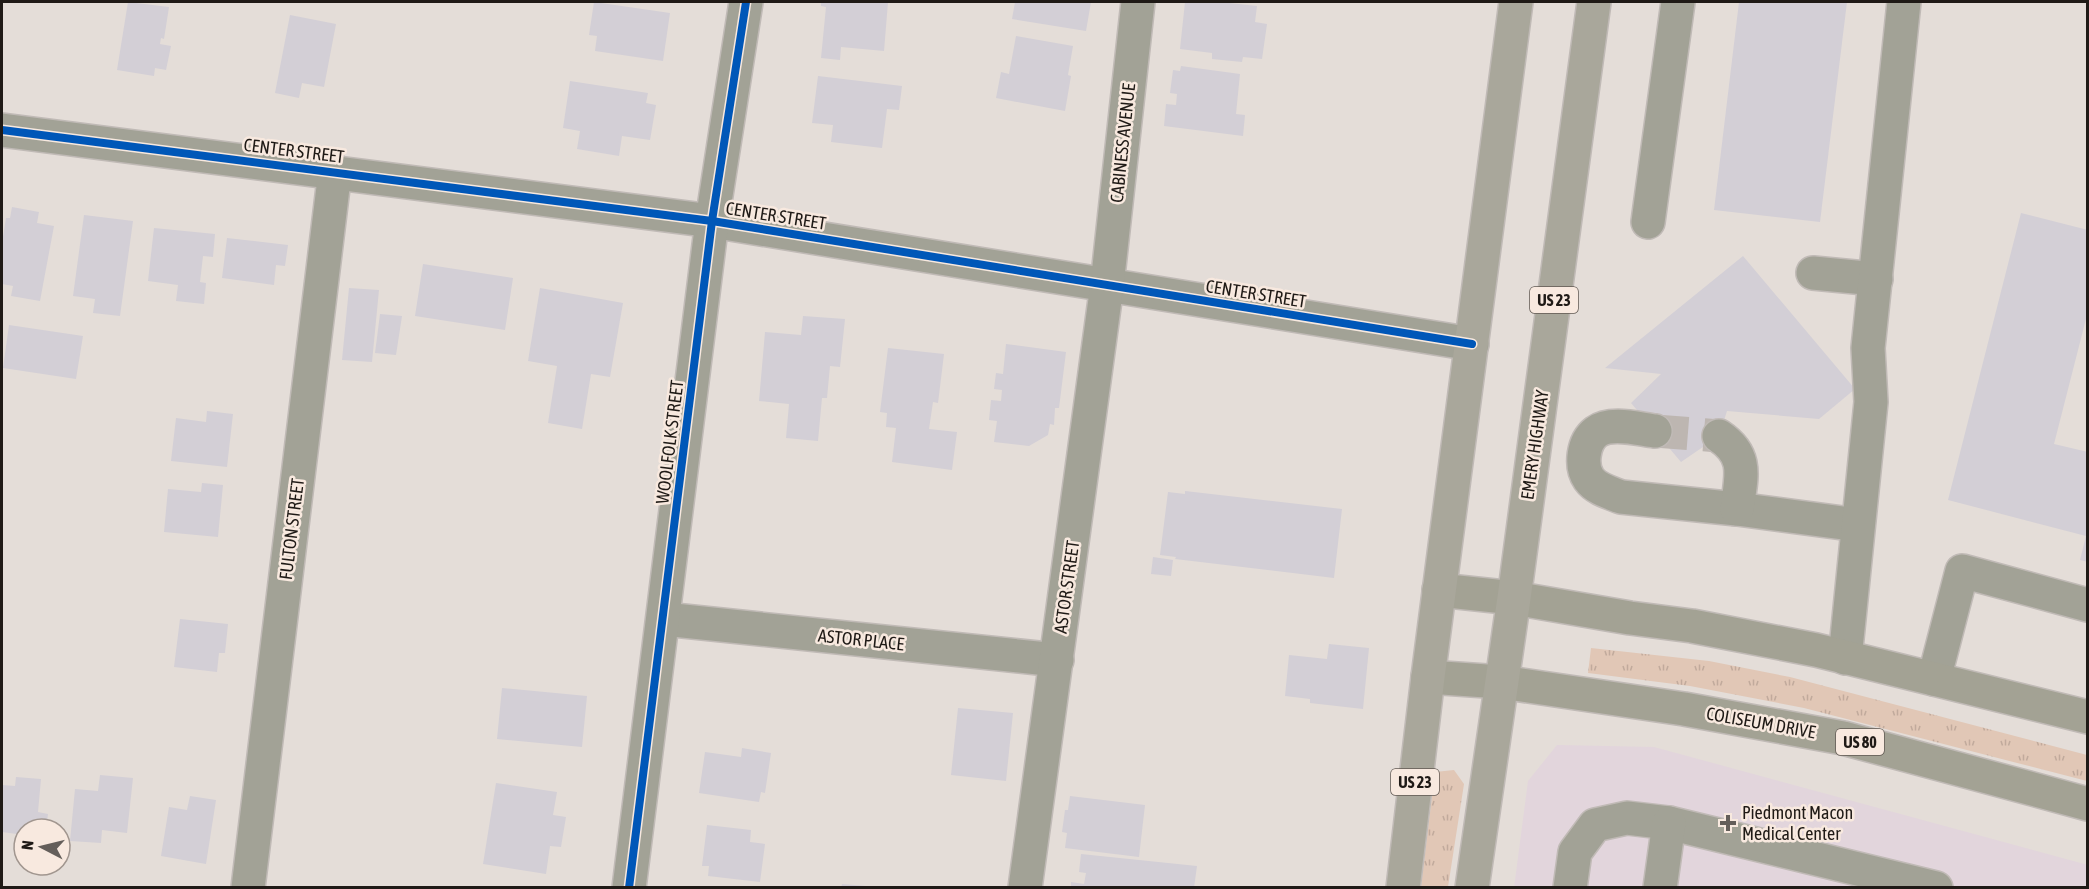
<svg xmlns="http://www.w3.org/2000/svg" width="2089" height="889" font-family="'Asap Condensed',sans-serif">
<defs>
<pattern id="grass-tufts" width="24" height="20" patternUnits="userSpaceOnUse" patternTransform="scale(1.5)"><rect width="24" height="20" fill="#e1c7b6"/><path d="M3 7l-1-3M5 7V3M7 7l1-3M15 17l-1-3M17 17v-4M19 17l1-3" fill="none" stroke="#c1aa9c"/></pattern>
</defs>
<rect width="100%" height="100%" fill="#e4ddd8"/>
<!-- medical -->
<path fill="#e2d5dc" d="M1557,745l97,2 434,118 -1,23h-573l14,-107z"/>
<!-- grass -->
<g fill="url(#grass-tufts)">
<path d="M1591,648l118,13 81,16 297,78v26l-283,-73 -114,-22 -102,-13z"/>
<path d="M1454,770l10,14 -16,103h-27l14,-115z"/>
</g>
<!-- building -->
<g fill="#d3cfd6">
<path d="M128,2l41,5 -5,32 -3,-1 -1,6 11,2 -5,24 -11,-2 -1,8 -37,-6z"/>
<path d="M594,2l76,11 -7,48 -68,-10 2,-15 -8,-1z"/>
<path d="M821,2h67l-4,49 -43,-4 -1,13 -19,-2 5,-51 -5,-1z"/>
<path d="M1015,2h76l-5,29 -74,-12z"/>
<path d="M1185,2h35l37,4 -2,16 12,2 -5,35 -19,-2 -1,5 -30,-3v-6l-32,-4z"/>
<path d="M1739,2h108l-27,220 -106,-12z"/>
<path d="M290,15l46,9 -12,63 -22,-4 -3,15 -24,-5z"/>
<path d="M1016,36l57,10 -5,29 3,1 -6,35 -69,-13 5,-26 8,2z"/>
<path d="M1181,66l59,8 -4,40 9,1 -2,21 -79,-10 2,-22 10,1 1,-11 -7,-1 3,-23 7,1z"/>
<path d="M818,76l84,10 -3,24 -12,-1 -5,39 -51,-6 2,-17 -21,-2z"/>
<path d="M570,81l78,12 -2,10 10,2 -6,35 -28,-4 -3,20 -42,-7 3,-18 -17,-3z"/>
<path d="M12,207l27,5 -2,11 17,3 -14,75 -29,-5 2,-10 -11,-2v-41l4,-25h4z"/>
<path d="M2021,213l67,17v81l-34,133 34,8v110l-8,-2 6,-24 -138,-36z"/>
<path d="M84,215l49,6 -13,95 -27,-3 2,-14 -22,-3z"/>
<path d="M154,228l61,6 -2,23 -10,-1 -3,26 6,1 -2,21 -28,-3 2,-16 -30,-4z"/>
<path d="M227,238l61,7 -3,21 -9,-1 -2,20 -52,-7z"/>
<path d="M1743,256l112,133 -36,30 -92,-8 -8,25 -38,26 -50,-59 30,-29 -56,-6z"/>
<path d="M423,264l90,14 -8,52 -90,-14z"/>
<path d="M349,288l30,2 -7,72 -30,-2z"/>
<path d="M540,288l83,15 -13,74 -19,-3 -9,55 -34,-6 9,-57 -29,-5z"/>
<path d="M380,314l22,2 -6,39 -21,-2z"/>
<path d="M803,316l42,3 -5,48 -10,-1 -3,32h-5l-4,43 -32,-3 3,-34 -30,-3 6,-69 36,3z"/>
<path d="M9,325l74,11 -7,43 -73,-11z"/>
<path d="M1006,344l60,8 -7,56h-4l-1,17 -4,-1 -2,11 -19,11 -35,-4 3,-21 -8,-1 2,-20 10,1 1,-11 -8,-1 2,-16 7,1z"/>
<path d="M888,348l56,6 -6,49 -5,-1 -4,27 28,3 -5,38 -60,-8 4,-34 -10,-1 1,-14 -7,-1z"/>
<path d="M207,411l26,3 -6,53 -56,-6 5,-43 30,4z"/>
<path d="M202,483l21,2 -5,52 -54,-5 4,-43 33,3z"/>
<path d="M1185,491l157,18 -8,69 -159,-19 1,-2 -16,-2 8,-63 17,2z"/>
<path d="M1153,557l20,3 -2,16 -20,-2z"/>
<path d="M180,619l48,5 -3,29h-6l-2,19 -43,-5z"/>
<path d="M1329,644l40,4 -6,61 -53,-6v-4l-25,-3 4,-41 38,4z"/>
<path d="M502,688l85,8 -5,51 -85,-8z"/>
<path d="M958,708l55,5 -7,68 -55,-6z"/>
<path d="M742,748l29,5 -6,40 -4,-1 -2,10 -60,-9 6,-41 36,5z"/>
<path d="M100,775l33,3 -6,55 -25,-3 -1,13 -31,-2 5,-52 23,2z"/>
<path d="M16,777l25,2 -3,33 10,2 -2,15h-22v6l-22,-3v-47l13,1z"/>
<path d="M496,783l61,9 -4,23 13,2 -5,30 -11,-1 -4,28 -63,-10z"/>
<path d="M190,796l26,4 -10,64 -45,-8 8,-49 18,3z"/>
<path d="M1070,796l75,9 -6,52 -74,-9 2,-15 -5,-1 3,-22h3z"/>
<path d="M707,825l44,5 -1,12 15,2 -5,38 -52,-6 1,-10h-7z"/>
<path d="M1081,854l116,12 -3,22h-123v-6l13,2 2,-11 -7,-1z"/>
<path d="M842,884l24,2v2h-25z"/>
</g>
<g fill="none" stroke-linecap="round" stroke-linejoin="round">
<!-- minor-tunnel -->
<path stroke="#bdb6b1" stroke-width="33" stroke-dasharray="33 16" stroke-linecap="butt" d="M1655,431l64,5"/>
<defs>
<g id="minor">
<path d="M2,130l710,91 760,123"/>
<path d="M1648,222l30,-220"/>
<path d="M1813,273l63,6"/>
<path d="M1655,431c-17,-2 -44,-10 -59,1 -13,10 -16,34 -7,47 7,10 22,14 32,18l116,12 121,16"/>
<path d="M1719,436c30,20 22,41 18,73"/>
<path d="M664,619l393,41"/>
<path d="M1845,658l26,-256 -3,-54 36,-346"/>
<path d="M1934,679l28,-108 126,34"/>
<path d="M248,888l87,-717"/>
<path d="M629,888l83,-667 34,-219"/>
<path d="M1025,888l82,-603 31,-283"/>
<path d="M1570,888l5,-36 20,-27 32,-7 42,5 267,65"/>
<path d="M1660,888l9,-65"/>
</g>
<g id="major">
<path d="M1439,590l75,8 116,20 62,8 124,24 272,67"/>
<path d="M1428,677l73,5 183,27 159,29 245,66"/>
</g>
<g id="highway">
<path d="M1403,888l25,-211 88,-675"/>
<path d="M1472,888l42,-290 80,-596"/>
</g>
</defs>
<!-- minor casing -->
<use href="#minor" stroke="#c0bab6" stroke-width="36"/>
<!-- major casing -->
<use href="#major" stroke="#c0bab6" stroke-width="36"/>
<!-- highway casing -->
<use href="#highway" stroke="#c0bab6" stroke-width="36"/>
<!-- minor -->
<use href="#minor" stroke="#a2a296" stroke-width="33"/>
<!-- major -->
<use href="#major" stroke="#a3a294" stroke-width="33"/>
<!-- highway -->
<use href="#highway" stroke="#a9a79b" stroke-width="33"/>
<defs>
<g id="cycleway">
<path d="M2,130l710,91 760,123"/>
<path d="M629,888l83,-667 34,-219"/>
</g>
</defs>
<!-- cycleway casing -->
<use href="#cycleway" stroke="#f8e9df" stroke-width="11"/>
<!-- cycleway -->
<use href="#cycleway" stroke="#0057b8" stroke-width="8"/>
</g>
<!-- markers -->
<path fill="#645e5a" stroke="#f8e9df" stroke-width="2" d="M1725 814h6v6h6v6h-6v6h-6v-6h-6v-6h6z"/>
<g text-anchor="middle" stroke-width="5" stroke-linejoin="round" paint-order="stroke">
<!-- shield labels -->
<g fill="#f8e9df" stroke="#605852" stroke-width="1.5">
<rect x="1530" y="287" width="48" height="26" rx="4.5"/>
<rect x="1836" y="729" width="48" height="26" rx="4.5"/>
<rect x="1391" y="769" width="48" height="26" rx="4.5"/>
</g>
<g font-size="16" font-weight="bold" fill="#1f1a16">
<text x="1554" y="306">US 23</text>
<text x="1860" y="748">US 80</text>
<text x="1415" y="788">US 23</text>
</g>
<!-- street labels -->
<g font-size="18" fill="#1f1a16" stroke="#f8e9df">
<text transform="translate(1123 143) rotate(-84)" y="6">CABINESS AVENUE</text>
<text transform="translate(294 151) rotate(7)" y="6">CENTER STREET</text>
<text transform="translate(776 216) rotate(9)" y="6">CENTER STREET</text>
<text transform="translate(1256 294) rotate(9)" y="6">CENTER STREET</text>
<text transform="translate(670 442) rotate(-83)" y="6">WOOLFOLK STREET</text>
<text transform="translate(1535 445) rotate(-82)" y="6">EMERY HIGHWAY</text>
<text transform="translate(292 529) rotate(-83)" y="6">FULTON STREET</text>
<text transform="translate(1067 587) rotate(-82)" y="6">ASTOR STREET</text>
<text transform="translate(861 640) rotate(6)" y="6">ASTOR PLACE</text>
<text transform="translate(1761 723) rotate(10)" y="6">COLISEUM DRIVE</text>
</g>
<!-- poi labels -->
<g font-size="18" fill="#1f1a16" stroke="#f8e9df" text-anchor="start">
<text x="1742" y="819">Piedmont Macon<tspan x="1742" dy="21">Medical Center</tspan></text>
</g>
</g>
<!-- border -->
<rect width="2089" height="889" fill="none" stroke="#1f1a16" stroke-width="6"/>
<!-- north arrow -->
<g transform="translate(42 847) rotate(277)"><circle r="28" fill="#f8e9df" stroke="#a1968f" stroke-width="1.5"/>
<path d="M0-4.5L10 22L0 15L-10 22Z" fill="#645e5a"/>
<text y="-9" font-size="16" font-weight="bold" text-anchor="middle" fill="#1f1a16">N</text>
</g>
</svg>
